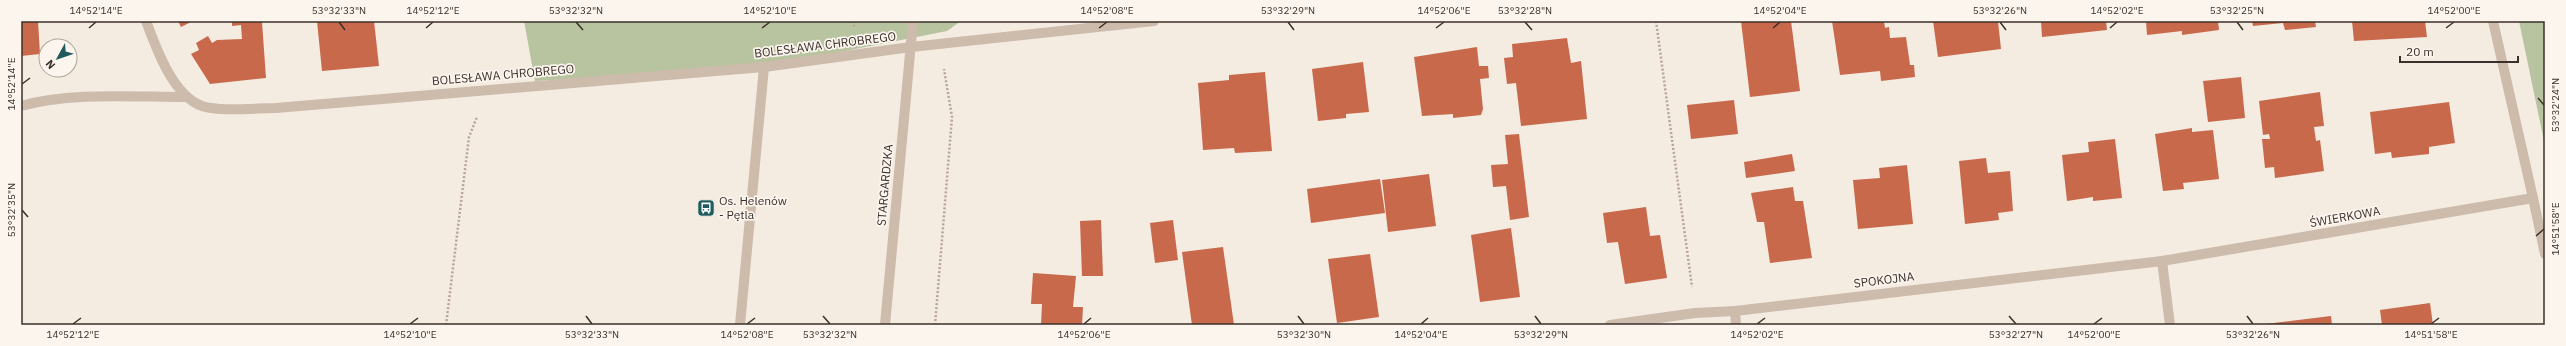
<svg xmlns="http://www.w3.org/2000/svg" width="2566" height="346" font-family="'IBM Plex Sans',sans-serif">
<rect width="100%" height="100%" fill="#f4ebe1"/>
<!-- green -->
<g fill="#b8c4a0">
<path d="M524,21h437l-14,10 -183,36 -229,14z"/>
<path d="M2519,21h26v125z"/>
</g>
<!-- building -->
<g fill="#c8694b">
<path d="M21,21h17l2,33 -19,2z"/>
<path d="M178,21h15l-12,6z"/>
<path d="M232,21l30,1 4,56 -56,6 -19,-30 8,-4 -3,-7 12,-7 4,7 5,-3 25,-1 -1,-14 -9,1z"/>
<path d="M317,21h57l5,45 -57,5z"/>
<path d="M1741,21h50l9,70 -50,6z"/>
<path d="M1832,21h52l1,7 4,-1 1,11 16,-1 4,28h4l1,12 -34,4 -1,-10 -40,4z"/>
<path d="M1933,21h65l3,28 -63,8z"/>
<path d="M2041,21h65l1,9 -65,7z"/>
<path d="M2146,21h72l1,9 -37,5v-4l-35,4z"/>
<path d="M2252,21h63l1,6 -31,3 -2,-7 -30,3z"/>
<path d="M2352,21h73l2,16 -73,4z"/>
<path d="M1567,38l4,25 10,-2 6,58 -66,7 -5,-43 -9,1 -3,-26 9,-1 -1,-13z"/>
<path d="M1477,47l2,19h9l1,12 -9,1 3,30 -2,6 -28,3v-4l-31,2 -8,-59z"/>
<path d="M1363,62l6,50 -23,2v4l-28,3 -6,-52z"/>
<path d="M1265,72l7,79 -37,2 -1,-5 -31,2 -5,-67 31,-3v-5z"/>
<path d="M2241,77l4,41 -37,4 -5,-41z"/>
<path d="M2320,92l4,34 -10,1 2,14 4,-1 4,31 -49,7 -1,-11 -9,1 -3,-29h8l-1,-5 -6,1 -4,-34z"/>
<path d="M1734,100l4,34 -47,5 -4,-34z"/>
<path d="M2449,102l6,41 -26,4v7l-37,4 -1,-6 -16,2 -5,-42z"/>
<path d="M2192,128v4l21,-2 6,49 -36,4 1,6 -21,2 -8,-57z"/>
<path d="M1519,134l10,83 -19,3 -4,-34 -13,1 -2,-22 17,-1 -3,-29z"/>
<path d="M2115,139l7,59 -29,3v-4l-26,4 -5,-46 27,-3 -1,-10z"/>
<path d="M1792,154l3,17 -49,7 -2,-16z"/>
<path d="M1986,158l2,15 22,-2 3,40 -15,2 1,7 -34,4 -6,-63z"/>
<path d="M1907,165l6,59 -55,5 -5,-49 27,-2 -1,-10z"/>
<path d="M1429,174l7,52 -48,6 -6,-52z"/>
<path d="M1380,179l5,34 -74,10 -4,-34z"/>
<path d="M1793,187l2,14h8l9,57 -42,5 -6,-41h-7l-6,-29z"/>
<path d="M1646,207l4,29 10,-1 7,43 -42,6 -7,-42 -11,1 -4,-30z"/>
<path d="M1101,220l2,56h-21l-2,-55z"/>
<path d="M1173,220l5,40 -23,3 -5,-40z"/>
<path d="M1511,228l9,69 -40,5 -9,-67z"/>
<path d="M1223,247l11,78h-42l-10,-73z"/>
<path d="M1370,254l9,63 -42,6 -9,-64z"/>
<path d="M1033,273l43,3 -3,31h10l-1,18h-41l1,-21h-11z"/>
<path d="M2430,303l3,22h-51l-2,-15z"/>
<path d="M2331,316l1,9h-67v-1z"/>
</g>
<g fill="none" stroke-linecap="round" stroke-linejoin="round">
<!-- path -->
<g stroke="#b9a596" stroke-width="2.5" stroke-dasharray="2 2" stroke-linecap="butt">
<path d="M852,21l3,7"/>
<path d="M1656,21l36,266"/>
<path d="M446,325l23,-188 8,-20"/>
<path d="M935,325l17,-208 -8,-48"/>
</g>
<!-- service -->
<g stroke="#cdbbac" stroke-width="10">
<path d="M21,106c49,-14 112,-9 164,-9"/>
<path d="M740,325l24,-258"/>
</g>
<!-- minor -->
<g stroke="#cdbbac" stroke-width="10">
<path d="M146,21c10,27 27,75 56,85 19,6 54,2 74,2l488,-41 147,-20 243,-26"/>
<path d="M2493,21l40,177"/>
<path d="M2162,261l8,64"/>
<path d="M1735,311l1,14"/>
<path d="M1610,325l85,-12 40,-2 427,-50 371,-63 12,56"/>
</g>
<!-- tertiary -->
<path stroke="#cdbbac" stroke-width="10" d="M885,325l28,-304"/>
</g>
<!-- ticks -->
<path fill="none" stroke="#3b302b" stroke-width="1.5" d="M339,22l6,8M576,22l7,8M1288,22l6,8M1525,22l7,8M2000,22l6,8M2237,22l6,8M89,28l7,-6M426,28l7,-6M762,28l8,-6M1099,28l8,-6M1436,28l8,-6M1773,28l7,-6M2110,28l7,-6M2446,28l8,-6M22,84l8,-6M2538,98l6,7M22,210l6,7M2536,236l8,-7M586,316l6,8M823,316l7,8M1298,316l6,8M1535,316l6,8M2009,316l7,8M2247,316l6,8M73,324l8,-6M410,324l8,-6M747,324l8,-6M1084,324l7,-6M1421,324l7,-6M1757,324l8,-6M2094,324l8,-6M2431,324l8,-6"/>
<!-- icons -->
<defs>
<symbol id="bus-square" viewBox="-11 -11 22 22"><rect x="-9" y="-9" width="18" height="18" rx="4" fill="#1f5a5e" stroke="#fbf5ee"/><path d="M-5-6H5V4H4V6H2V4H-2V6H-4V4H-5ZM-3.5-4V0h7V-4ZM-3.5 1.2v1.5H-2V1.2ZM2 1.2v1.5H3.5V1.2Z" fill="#fff"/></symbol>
</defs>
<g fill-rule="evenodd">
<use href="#bus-square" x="696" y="198" width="20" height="20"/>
</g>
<g text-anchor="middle" stroke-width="3.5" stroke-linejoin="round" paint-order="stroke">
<!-- street labels -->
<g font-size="12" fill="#3b302b" stroke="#fbf5ee">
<text transform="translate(825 45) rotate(-7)" y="4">BOLESŁAWA CHROBREGO</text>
<text transform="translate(503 75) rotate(-5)" y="4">BOLESŁAWA CHROBREGO</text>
<text transform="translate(885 185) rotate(-85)" y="4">STARGARDZKA</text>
<text transform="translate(2345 217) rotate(-10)" y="4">ŚWIERKOWA</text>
<text transform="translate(1884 280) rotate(-7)" y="4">SPOKOJNA</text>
</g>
<!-- poi labels -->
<g font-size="12" fill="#3b302b" stroke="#fbf5ee" text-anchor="start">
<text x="719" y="205">Os. Helenów<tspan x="719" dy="14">- Pętla</tspan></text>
</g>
</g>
<!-- border -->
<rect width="2566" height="346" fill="none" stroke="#fbf5ee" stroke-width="44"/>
<!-- north arrow -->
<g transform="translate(58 58) rotate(230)"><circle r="19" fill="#fbf5ee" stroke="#aea6a0"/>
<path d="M0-3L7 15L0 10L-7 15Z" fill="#1f5a5e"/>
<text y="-6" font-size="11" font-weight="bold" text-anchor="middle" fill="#3b302b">N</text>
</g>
<!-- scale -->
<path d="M2400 56v6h118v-6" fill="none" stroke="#3b302b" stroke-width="2"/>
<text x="2406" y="56" font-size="12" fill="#3b302b" stroke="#fbf5ee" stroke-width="3" paint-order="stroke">20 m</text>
<rect x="22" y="22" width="2522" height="302" fill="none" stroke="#3b302b" stroke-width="1.5"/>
<g font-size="10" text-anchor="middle" fill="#3b302b">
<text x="96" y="14">14°52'14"E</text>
<text x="339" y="14">53°32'33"N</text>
<text x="433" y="14">14°52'12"E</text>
<text x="576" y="14">53°32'32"N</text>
<text x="770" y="14">14°52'10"E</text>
<text x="1107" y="14">14°52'08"E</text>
<text x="1288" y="14">53°32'29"N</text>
<text x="1444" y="14">14°52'06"E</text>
<text x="1525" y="14">53°32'28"N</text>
<text x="1780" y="14">14°52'04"E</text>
<text x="2000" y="14">53°32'26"N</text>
<text x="2117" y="14">14°52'02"E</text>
<text x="2237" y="14">53°32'25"N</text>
<text x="2454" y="14">14°52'00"E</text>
<text transform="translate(11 84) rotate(-90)" y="4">14°52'14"E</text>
<text transform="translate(2555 105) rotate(-90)" y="4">53°32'24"N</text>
<text transform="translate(11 210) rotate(-90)" y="4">53°32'35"N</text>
<text transform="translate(2555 229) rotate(-90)" y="4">14°51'58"E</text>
<text x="73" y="338">14°52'12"E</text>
<text x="410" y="338">14°52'10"E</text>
<text x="592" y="338">53°32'33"N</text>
<text x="747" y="338">14°52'08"E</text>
<text x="830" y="338">53°32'32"N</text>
<text x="1084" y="338">14°52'06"E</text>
<text x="1304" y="338">53°32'30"N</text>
<text x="1421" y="338">14°52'04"E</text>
<text x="1541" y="338">53°32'29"N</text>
<text x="1757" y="338">14°52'02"E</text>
<text x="2016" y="338">53°32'27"N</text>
<text x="2094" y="338">14°52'00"E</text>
<text x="2253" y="338">53°32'26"N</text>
<text x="2431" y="338">14°51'58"E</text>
</g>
</svg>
